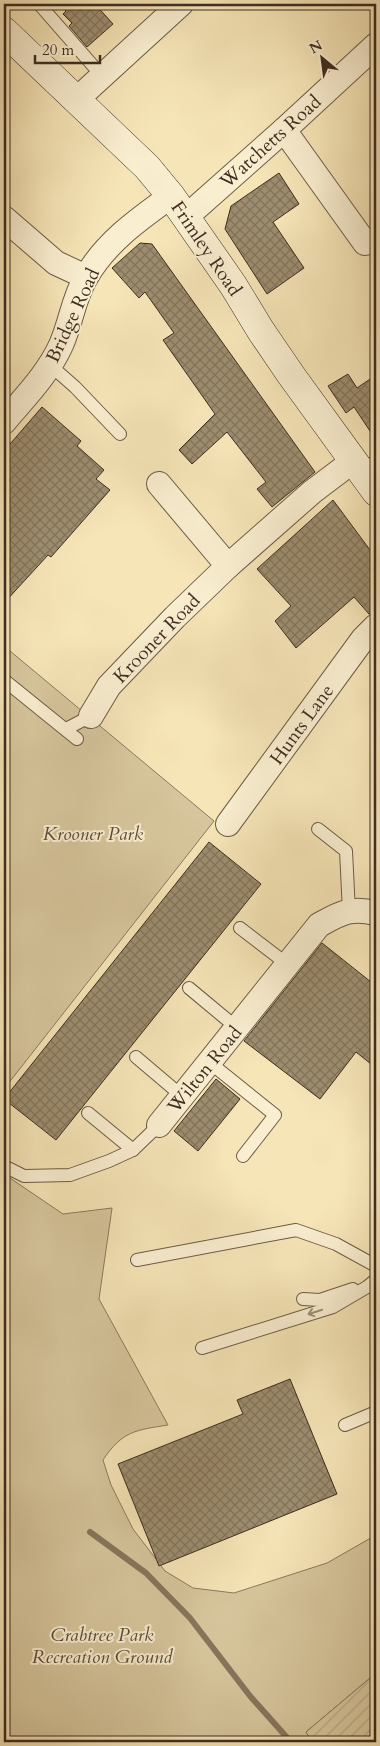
<svg xmlns="http://www.w3.org/2000/svg" width="380" height="1746" font-family="Cardo,serif">
<defs>
<pattern id="garden-furrows" width="10" height="10" patternUnits="userSpaceOnUse" patternTransform="scale(1.25)"><rect width="10" height="10" fill="#d7c69d"/><path d="M-1 1l2-2M0 10L10 0M9 11l2-2" fill="none" stroke="#b9aa87"/></pattern>
<pattern id="building-cross-hatch" width="8" height="8" patternUnits="userSpaceOnUse" patternTransform="scale(1.25)"><rect width="8" height="8" fill="#9d8d6f"/><path d="M0 0l8 8M0 8l8-8" fill="none" stroke="#81745b"/></pattern>
</defs>
<rect width="100%" height="100%" fill="#f6e5b7"/>
<filter id="stains"><feTurbulence type="fractalNoise" baseFrequency=".004" numOctaves="4"/><feColorMatrix values="0 0 0 0 .2 0 0 0 0 .09 0 0 0 0 .02 0 0 0 .5 -.17"/></filter>
<radialGradient id="worn" r=".72"><stop offset=".6" stop-color="#630" stop-opacity="0"/><stop offset="1" stop-color="#630" stop-opacity=".3"/></radialGradient>
<!-- park -->
<g fill="#d7c69d" stroke="#8a7a5e">
<path d="M4,646l210,175 -210,268z"/>
<path d="M4,1174l59,40 49,-6 -13,91 69,126c-32,5 -46,6 -65,35l8,25 22,44 32,42 28,17 41,5 93,-30 49,-28v138l-70,59 6,10h-308z"/>
</g>
<!-- garden -->
<path fill="url(#garden-furrows)" stroke="#8a7a5e" d="M376,1673v69h-64l-6,-10z"/>
<g fill="none" stroke-linecap="round" stroke-linejoin="round">
<!-- stream -->
<path stroke="#86765c" stroke-width="6" d="M90,1532l56,41 44,45 60,78 41,46"/>
</g>
<!-- building -->
<g fill="url(#building-cross-hatch)" stroke="#3d2d20">
<path d="M59,4h36l18,20 -26,23 -18,-21 3,-3 -9,-9 3,-3z"/>
<path d="M279,173l20,31 -26,18 31,46 -37,26 -42,-65 6,-23z"/>
<path d="M140,243l12,1 163,228 -43,35 -15,-18 9,-7 -39,-50 -35,32 -13,-14 36,-36 -52,-74 11,-7 -29,-41 -6,6 -27,-30z"/>
<path d="M348,374l9,14 19,-13v65l-22,-33 -8,6 -18,-27z"/>
<path d="M42,407l39,34 -4,5 27,24 -8,9 14,11 -59,67 -3,-2 -44,48v-152z"/>
<path d="M333,500l43,58v55l-7,1 -15,-17 -58,51 -21,-27 16,-15 -34,-37z"/>
<path d="M209,842l52,42 -205,256 -52,-41z"/>
<path d="M322,943l54,43v82l-20,-16 -36,47 -76,-58z"/>
<path d="M216,1079l24,20 -42,52 -24,-20z"/>
<path d="M290,1379l47,115 -178,72 -41,-102 125,-50 -6,-14z"/>
</g>
<g fill="none" stroke-linecap="round" stroke-linejoin="round">
<defs>
<g id="lane">
<path d="M39,4l63,72"/>
<path d="M50,365l25,22 45,47"/>
<path d="M362,472l14,-11"/>
<path d="M4,680l73,59"/>
<path d="M66,729l25,-13"/>
<path d="M318,829l28,22 3,61"/>
<path d="M240,928l47,36"/>
<path d="M189,988l48,40"/>
<path d="M136,1057l46,39"/>
<path d="M209,1062l66,53 -32,41"/>
<path d="M88,1113l45,37"/>
<path d="M4,1166l20,10 46,-1 39,-14 24,-11 26,-25"/>
<path d="M137,1260l159,-30 40,14 40,22"/>
<path d="M303,1299l17,1 33,-11"/>
<path d="M202,1348l131,-41 34,-20 6,-5"/>
<path d="M345,1425l31,-13"/>
</g>
<g id="street">
<path d="M76,100l105,-96"/>
<path d="M284,130l81,113"/>
<path d="M186,217l98,-87 92,-85"/>
<path d="M4,218l52,45 30,14"/>
<path d="M4,422c20,-24 44,-48 57,-77 10,-22 12,-46 25,-68 20,-35 53,-58 85,-81"/>
<path d="M159,484l69,82"/>
<path d="M91,716l18,-30 66,-69 53,-51 84,-74 41,-31"/>
<path d="M228,824l135,-185 13,-13"/>
<path d="M159,1125l160,-200c22,-12 31,-18 57,-12"/>
</g>
<path id="secondary" d="M4,31l143,136 24,29 62,89 28,46 30,44 85,117"/>
</defs>
<!-- lane casing -->
<use href="#lane" stroke="#6b5b46" stroke-width="14"/>
<!-- street casing -->
<use href="#street" stroke="#6b5b46" stroke-width="26"/>
<!-- secondary casing -->
<use href="#secondary" stroke="#3d2d20" stroke-width="29"/>
<!-- lane -->
<use href="#lane" stroke="#f9eed0" stroke-width="12"/>
<!-- street -->
<use href="#street" stroke="#f9eed0" stroke-width="24"/>
<!-- secondary -->
<use href="#secondary" stroke="#f9eed0" stroke-width="28"/>
</g>
<!-- one-way arrows -->
<defs><path id="oneway-shaft" d="M-6 0H5M1.5-3L5.5 0L1.5 3" fill="none" stroke-width="1.6" stroke-linecap="round" stroke-linejoin="round" transform="scale(1.25)"/></defs>
<use stroke="#9b8e78" href="#oneway-shaft" transform="translate(315 1312) rotate(162)"/>
<g text-anchor="middle" stroke-width="4" stroke-linejoin="round" paint-order="stroke">
<!-- street labels -->
<g font-size="19" fill="#3d2d20" stroke="#f9eed0">
<text transform="translate(270 141) rotate(-42)" y="7">Watchetts Road</text>
<text transform="translate(207 248) rotate(56)" y="7">Frimley Road</text>
<text transform="translate(72 315) rotate(-65)" y="7">Bridge Road</text>
<text transform="translate(156 638) rotate(-46)" y="7">Krooner Road</text>
<text transform="translate(301 724) rotate(-54)" y="7">Hunts Lane</text>
<text transform="translate(204 1069) rotate(-51)" y="7">Wilton Road</text>
</g>
<!-- park labels -->
<g font-size="19" font-style="italic" fill="#5c4c39" stroke="#f9eed0">
<text x="93" y="840">Krooner Park</text>
<text x="102" y="1641">Crabtree Park<tspan x="102" dy="22">Recreation Ground</tspan></text>
</g>
</g>
<!-- margin -->
<rect width="380" height="1746" fill="none" stroke="#f6e5b7" stroke-width="20"/>
<rect x="5" y="5" width="370" height="1736" fill="none" stroke="#3d2d20" stroke-width="2.5"/>
<rect x="10" y="10" width="360" height="1726" fill="none" stroke="#3d2d20"/>
<!-- north arrow -->
<g transform="translate(322 58) rotate(331)" stroke="#f9eed0" stroke-width="4" paint-order="stroke">
<path d="M0-4L9 19L0 12L-9 19Z" fill="#3d2d20"/>
<text y="-8" font-size="14" font-weight="bold" text-anchor="middle" fill="#3d2d20">N</text>
</g>
<!-- scale -->
<path d="M35 55v8h65v-8" fill="none" stroke="#3d2d20" stroke-width="2.5"/>
<text x="42" y="55" font-size="15" fill="#3d2d20" stroke="#f9eed0" stroke-width="4" paint-order="stroke">20 m</text>
<rect width="100%" height="100%" filter="url(#stains)"/>
<rect width="100%" height="100%" fill="url(#worn)"/>
</svg>
